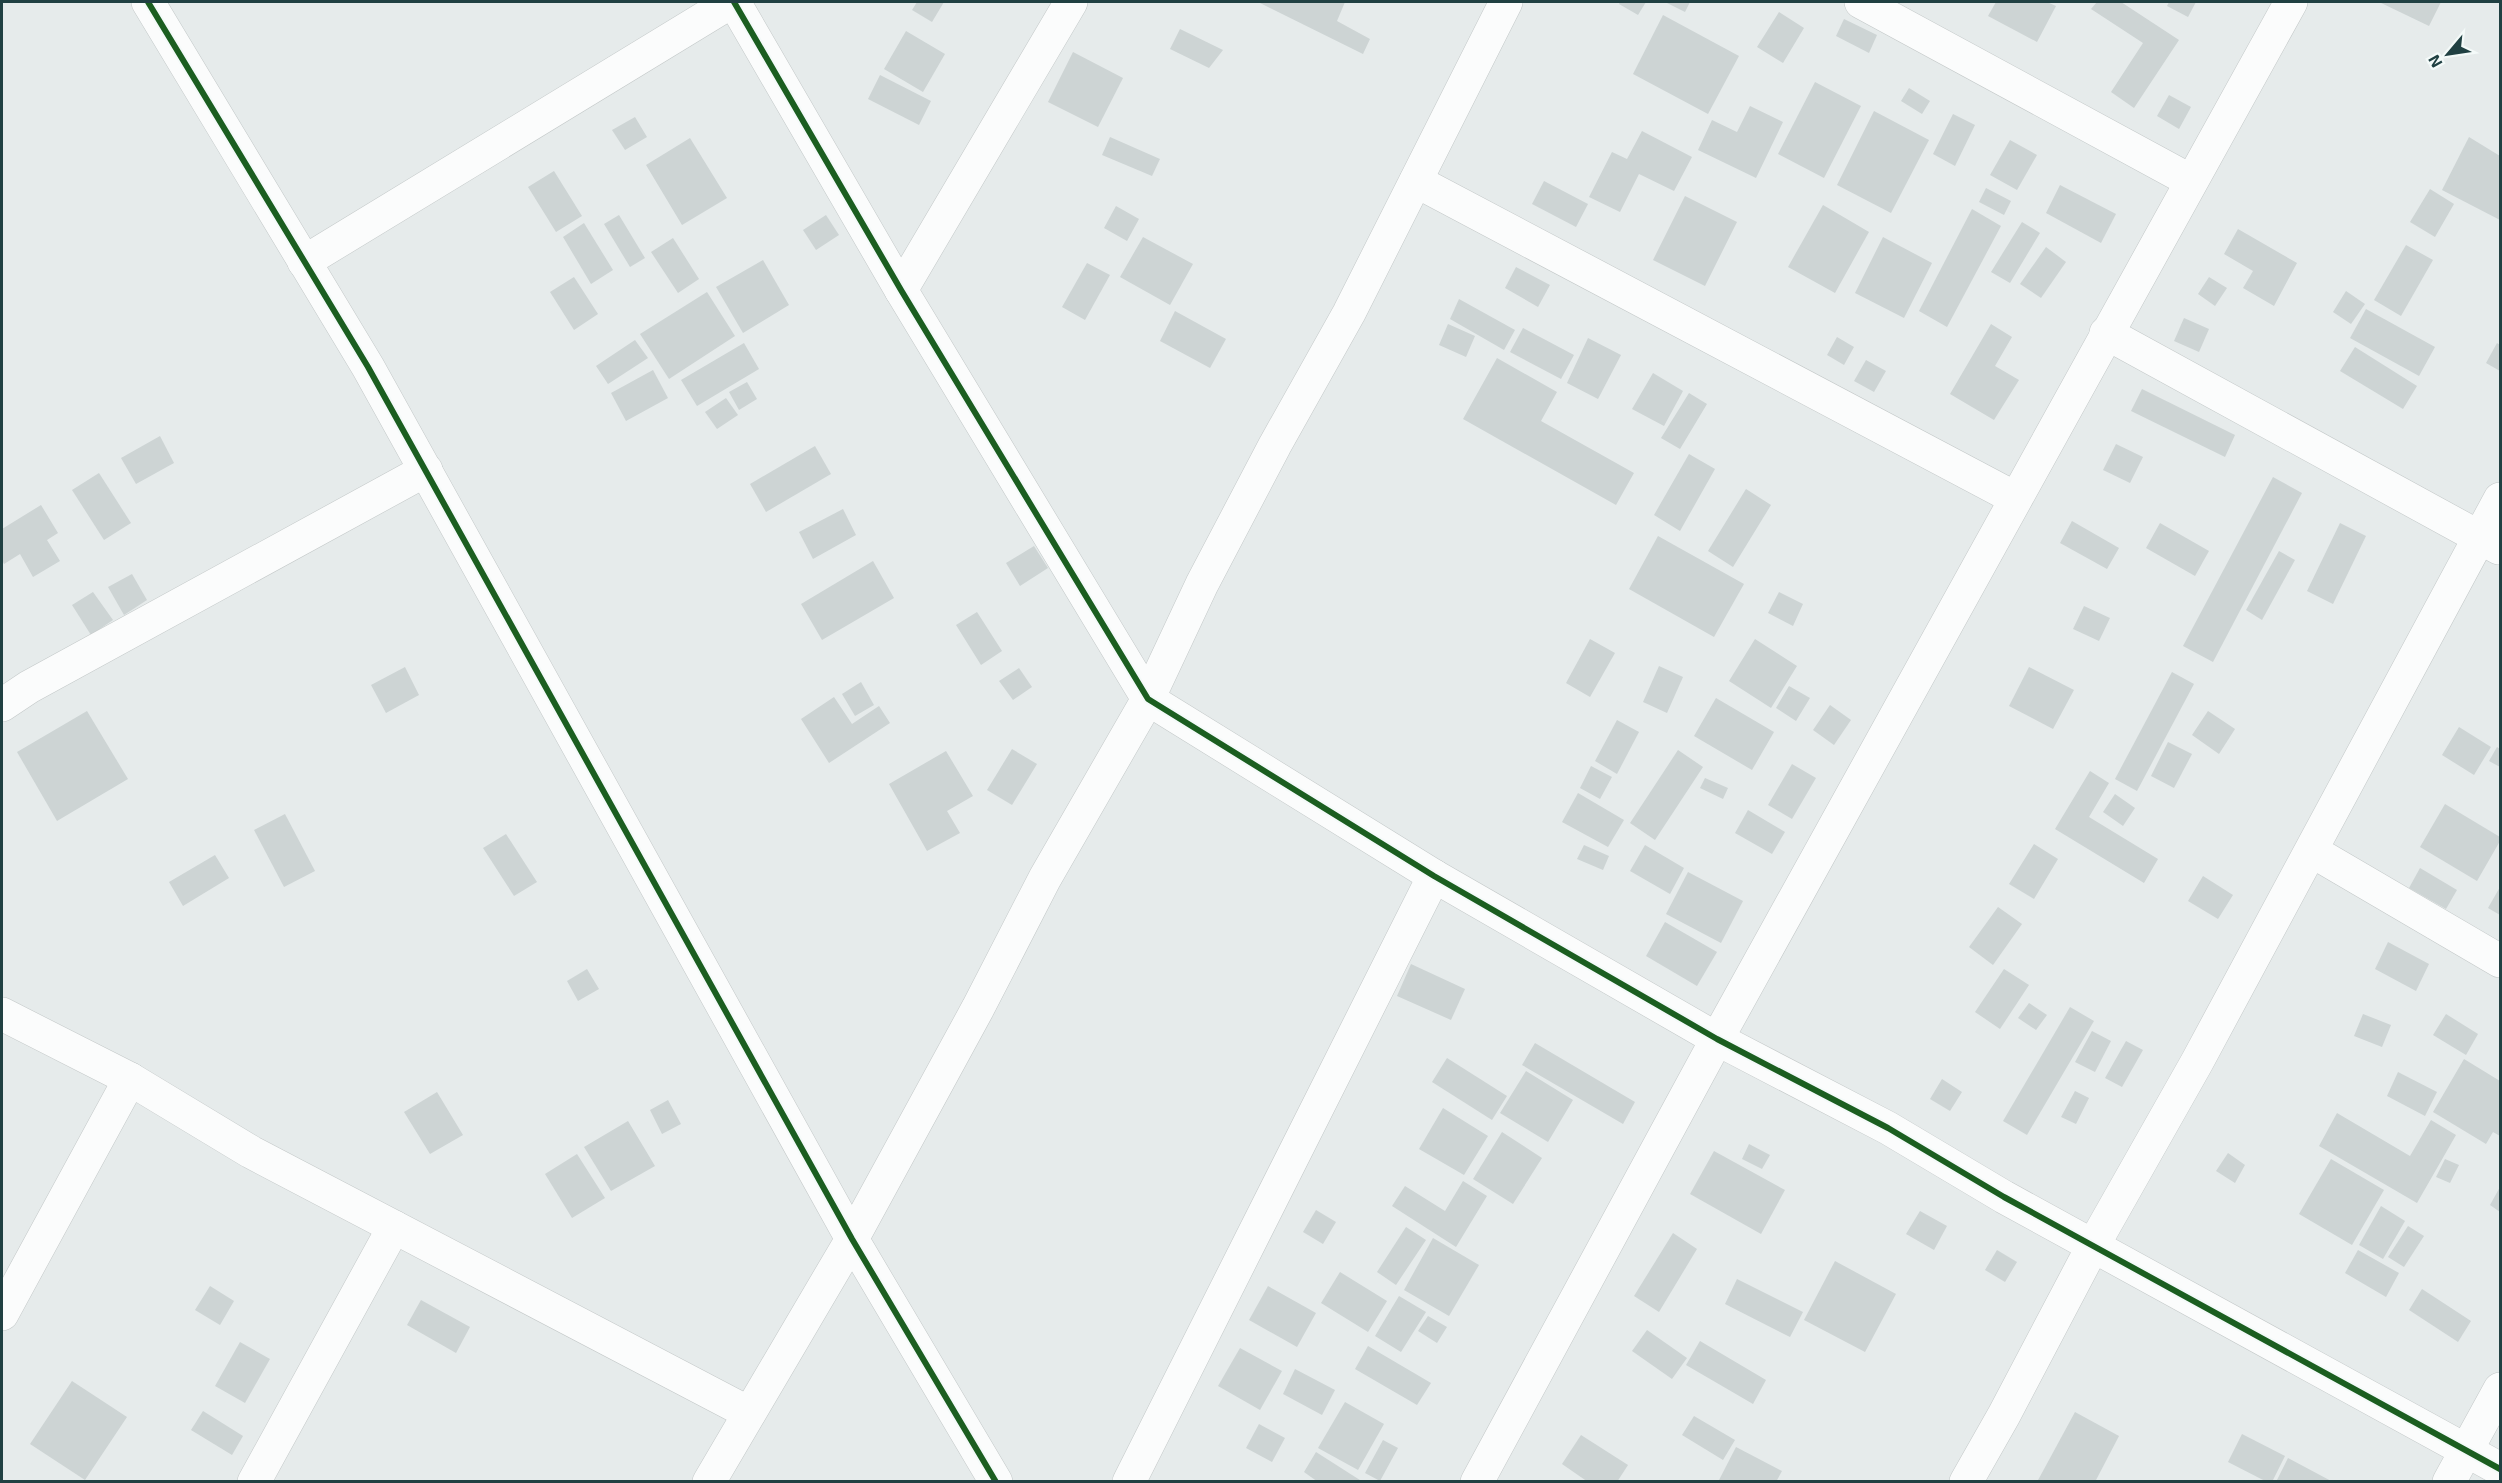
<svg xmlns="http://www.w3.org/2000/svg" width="2502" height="1483" font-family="'Exo 2',sans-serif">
<rect width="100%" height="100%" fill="#e6ebeb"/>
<!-- building -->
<g fill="#cdd4d4">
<path d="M917,2h27l-12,20 -20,-12z"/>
<path d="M1258,2h87l-8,19 33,18 -7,15z"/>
<path d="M1620,2h26l-8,13 -19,-11z"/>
<path d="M1665,2h25l-5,10z"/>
<path d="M1996,2h51l9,4 -19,36 -49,-26z"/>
<path d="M2097,2h24l58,38 -45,68 -23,-16 32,-49 -52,-34z"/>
<path d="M2169,2h27l-8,15 -21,-11z"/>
<path d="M2379,2h62l-12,24z"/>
<path d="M1779,12l25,16 -21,35 -26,-16z"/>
<path d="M1663,15l76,41 -31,58 -75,-40z"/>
<path d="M1844,19l33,16 -8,18 -33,-17z"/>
<path d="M1180,29l43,21 -14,18 -39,-19z"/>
<path d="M906,31l39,23 -22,38 -39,-23z"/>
<path d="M1073,52l50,26 -25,49 -50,-25z"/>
<path d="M880,75l51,26 -12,24 -51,-26z"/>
<path d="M1815,82l46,24 -37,72 -46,-24z"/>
<path d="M1909,88l21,13 -8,13 -21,-13z"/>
<path d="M2169,95l22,12 -12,22 -22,-13z"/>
<path d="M1750,106l33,16 -27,56 -58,-28 14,-30 25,12z"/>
<path d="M1874,111l55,29 -38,73 -54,-28z"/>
<path d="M1953,114l22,11 -20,41 -22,-12z"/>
<path d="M635,117l12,20 -22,13 -13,-20z"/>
<path d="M1642,131l50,26 -18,34 -35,-17 -19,38 -31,-15 23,-45 15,7z"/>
<path d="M1110,137l50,22 -8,17 -50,-21z"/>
<path d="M2469,137l31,19v64l-58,-30z"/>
<path d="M690,138l37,60 -45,27 -36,-60z"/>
<path d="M2010,140l27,15 -20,35 -27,-15z"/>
<path d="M554,171l28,45 -26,16 -28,-45z"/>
<path d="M1544,181l44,23 -12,23 -44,-23z"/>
<path d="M2060,185l56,29 -15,29 -55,-30z"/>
<path d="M1986,188l25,13 -7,14 -25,-13z"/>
<path d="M2430,189l24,15 -19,33 -25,-15z"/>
<path d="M1685,196l52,26 -32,64 -52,-26z"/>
<path d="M1823,205l46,27 -34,61 -47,-26z"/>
<path d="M1116,206l23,13 -12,22 -23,-13z"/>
<path d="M1972,209l29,17 -54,101 -28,-16z"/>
<path d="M619,215l26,43 -15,9 -26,-43z"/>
<path d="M826,215l13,20 -23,15 -13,-20z"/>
<path d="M2022,222l18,11 -30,50 -19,-11z"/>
<path d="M584,223l29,47 -22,14 -28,-47z"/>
<path d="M2238,229l59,34 -23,43 -31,-18 10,-17 -29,-17z"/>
<path d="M1143,237l50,27 -23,41 -50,-28z"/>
<path d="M1883,237l49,26 -28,55 -49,-25z"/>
<path d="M673,238l26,41 -21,14 -27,-41z"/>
<path d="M2406,245l27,15 -32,56 -27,-16z"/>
<path d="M2046,247l20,15 -25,36 -21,-14z"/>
<path d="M763,260l26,45 -46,28 -27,-46z"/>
<path d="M1087,263l23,12 -25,45 -23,-13z"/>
<path d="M1516,267l34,18 -12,22 -33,-19z"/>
<path d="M574,277l24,37 -24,16 -24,-38z"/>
<path d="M2209,277l18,11 -12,18 -17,-12z"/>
<path d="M2346,291l19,13 -14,20 -18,-12z"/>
<path d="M707,292l28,44 -66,43 -29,-45z"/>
<path d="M1459,299l56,31 -11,20 -54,-31z"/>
<path d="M2366,309l69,38 -16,29 -69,-38z"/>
<path d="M1175,311l51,28 -16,29 -50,-27z"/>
<path d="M2184,318l25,11 -10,23 -25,-11z"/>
<path d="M1448,324l27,12 -9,21 -27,-12z"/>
<path d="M1991,324l21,13 -17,29 24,14 -25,40 -44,-26z"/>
<path d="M1523,328l51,27 -13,24 -51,-27z"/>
<path d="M1837,337l17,10 -10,18 -17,-10z"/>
<path d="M1588,338l33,17 -23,44 -31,-16z"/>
<path d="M635,340l13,18 -40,26 -12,-18z"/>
<path d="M744,343l15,26 -62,37 -16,-26z"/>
<path d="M2497,343l3,2v26l-14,-8z"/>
<path d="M2355,347l62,39 -14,23 -63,-38z"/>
<path d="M1497,358l60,34 -16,29 93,52 -18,32 -153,-86z"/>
<path d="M1866,360l20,11 -12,21 -20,-11z"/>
<path d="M653,370l15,28 -42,23 -15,-28z"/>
<path d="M1653,373l30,18 -19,35 -32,-17z"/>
<path d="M747,382l10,17 -18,11 -10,-18z"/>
<path d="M2142,389l93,46 -10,22 -94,-46z"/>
<path d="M1689,393l18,11 -27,45 -19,-11z"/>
<path d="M726,398l12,17 -21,14 -12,-17z"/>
<path d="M160,436l14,27 -38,21 -15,-26z"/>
<path d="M2116,444l27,13 -13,26 -27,-13z"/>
<path d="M815,446l16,28 -65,38 -16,-28z"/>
<path d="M1689,454l26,15 -35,62 -26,-16z"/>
<path d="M99,473l32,50 -27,17 -32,-50z"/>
<path d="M2273,477l29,16 -89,169 -30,-16z"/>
<path d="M1746,489l25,16 -38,62 -25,-16z"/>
<path d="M41,505l17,28 -11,7 13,21 -27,16 -13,-23 -16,10 -2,-4v-31z"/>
<path d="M843,509l13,26 -43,24 -14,-27z"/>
<path d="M2072,521l47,27 -12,21 -47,-26z"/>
<path d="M2160,523l49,28 -14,25 -49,-28z"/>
<path d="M2340,523l26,13 -33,68 -26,-13z"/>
<path d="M1658,536l86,48 -30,53 -85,-48z"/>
<path d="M1034,546l14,22 -28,18 -14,-23z"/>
<path d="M2279,551l16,9 -33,60 -16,-10z"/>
<path d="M873,561l21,37 -72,42 -21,-36z"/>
<path d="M132,574l15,26 -23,15 -16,-28z"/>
<path d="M93,592l20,28 -22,15 -19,-30z"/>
<path d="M1779,592l24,12 -10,22 -25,-13z"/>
<path d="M2084,606l26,12 -11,23 -26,-12z"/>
<path d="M977,612l25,39 -21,14 -25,-40z"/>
<path d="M1590,639l25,14 -25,44 -24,-14z"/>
<path d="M1755,639l42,27 -26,42 -42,-27z"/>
<path d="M1659,666l24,11 -16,36 -24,-11z"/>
<path d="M405,667l14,28 -33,18 -15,-28z"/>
<path d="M2029,667l45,23 -21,39 -44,-23z"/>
<path d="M1019,668l13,19 -19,13 -14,-19z"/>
<path d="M2172,672l22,12 -57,107 -22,-12z"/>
<path d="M861,682l13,23 -19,11 -13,-22z"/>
<path d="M1789,686l21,12 -14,23 -20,-13z"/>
<path d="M834,697l18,27 27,-18 11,17 -61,40 -28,-44z"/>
<path d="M1716,698l58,34 -22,38 -58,-34z"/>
<path d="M1830,705l21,15 -17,25 -21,-15z"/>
<path d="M87,711l41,68 -71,42 -40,-69z"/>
<path d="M2208,711l27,18 -16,25 -27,-19z"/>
<path d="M1617,720l22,12 -22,42 -22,-13z"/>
<path d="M2459,727l32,20 -17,28 -32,-20z"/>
<path d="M2168,742l24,12 -18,34 -23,-12z"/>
<path d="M2497,747l3,2v18l-11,-6z"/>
<path d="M1012,749l25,15 -25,41 -25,-15z"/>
<path d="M1678,750l25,17 -48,73 -25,-17z"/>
<path d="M946,751l27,45 -26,15 13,22 -33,18 -38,-67z"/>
<path d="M1792,764l24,14 -24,41 -24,-14z"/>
<path d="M1591,766l21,11 -12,22 -20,-11z"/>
<path d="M2090,771l19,12 -20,34 69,42 -14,24 -89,-54z"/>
<path d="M1705,778l23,10 -5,11 -23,-11z"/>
<path d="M1578,793l46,27 -16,27 -46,-25z"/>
<path d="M2115,794l20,14 -12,18 -20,-14z"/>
<path d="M2445,804l55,33v4l-23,40 -57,-34z"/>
<path d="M1748,810l37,22 -13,22 -37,-21z"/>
<path d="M285,814l30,57 -31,16 -30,-57z"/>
<path d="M506,834l31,48 -23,14 -31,-48z"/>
<path d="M2034,844l24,15 -24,40 -25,-15z"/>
<path d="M1584,845l25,11 -6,14 -26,-11z"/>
<path d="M1645,845l39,23 -14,26 -40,-23z"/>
<path d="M215,855l14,23 -46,28 -14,-24z"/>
<path d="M2420,868l37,22 -11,19 -37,-21z"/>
<path d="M1688,872l55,29 -22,42 -55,-29z"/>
<path d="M2203,876l30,19 -15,24 -30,-18z"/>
<path d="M2500,887v28l-12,-7z"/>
<path d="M1998,907l24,17 -29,41 -24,-18z"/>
<path d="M1665,922l52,30 -20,34 -51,-30z"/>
<path d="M2388,942l41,22 -13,27 -41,-22z"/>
<path d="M1411,964l54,25 -14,31 -54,-24z"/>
<path d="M587,969l12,20 -21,12 -11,-20z"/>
<path d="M2004,969l25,16 -29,44 -25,-17z"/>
<path d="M2029,1003l18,12 -11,15 -18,-12z"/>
<path d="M2070,1007l24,14 -67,114 -24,-14z"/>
<path d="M2363,1014l28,11 -9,22 -28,-11z"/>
<path d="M2446,1014l32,20 -12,21 -33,-20z"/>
<path d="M2092,1031l19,10 -16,31 -20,-10z"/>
<path d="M2126,1041l17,9 -21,37 -17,-9z"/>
<path d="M1535,1043l100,59 -12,22 -101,-59z"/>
<path d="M1447,1058l60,38 -15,24 -60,-38z"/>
<path d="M2464,1059l36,22v55l-7,-4 -7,12 -53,-32z"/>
<path d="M1526,1071l47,29 -25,42 -48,-29z"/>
<path d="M2398,1072l39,20 -12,24 -38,-20z"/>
<path d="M1942,1079l20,13 -12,19 -20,-12z"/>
<path d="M2075,1091l14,7 -13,26 -15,-7z"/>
<path d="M437,1092l26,43 -33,19 -26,-42z"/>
<path d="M668,1100l13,24 -19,10 -12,-24z"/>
<path d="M1443,1108l45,28 -24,39 -45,-26z"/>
<path d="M2337,1113l73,43 21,-36 25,15 -39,68 -98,-57z"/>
<path d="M628,1121l27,45 -44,25 -27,-44z"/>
<path d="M1502,1132l40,26 -29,46 -40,-25z"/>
<path d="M1749,1144l21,11 -8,14 -20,-10z"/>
<path d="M1714,1151l71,39 -24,44 -71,-40z"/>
<path d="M2228,1153l17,12 -10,18 -19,-12z"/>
<path d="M577,1154l28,44 -33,20 -27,-44z"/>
<path d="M2331,1159l53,31 -32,55 -53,-31z"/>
<path d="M2445,1159l14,6 -9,18 -14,-6z"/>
<path d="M1463,1181l24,15 -31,51 -64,-41 13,-20 40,25z"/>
<path d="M2500,1187v25l-10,-7z"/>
<path d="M2381,1206l24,15 -22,38 -24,-14z"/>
<path d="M1316,1210l20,12 -13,22 -20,-12z"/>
<path d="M1920,1211l27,15 -13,24 -28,-16z"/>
<path d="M2408,1226l16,10 -20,31 -16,-10z"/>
<path d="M1406,1227l20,13 -30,45 -19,-13z"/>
<path d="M1673,1233l24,16 -38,63 -25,-16z"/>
<path d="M1433,1238l46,27 -30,51 -45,-26z"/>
<path d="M1997,1250l20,12 -12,20 -20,-12z"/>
<path d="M2358,1250l41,23 -13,24 -41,-24z"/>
<path d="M1835,1261l61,33 -31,58 -61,-32z"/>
<path d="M1340,1272l47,29 -19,31 -47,-29z"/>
<path d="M1737,1279l66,33 -13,25 -65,-33z"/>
<path d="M210,1286l24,15 -14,24 -25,-15z"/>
<path d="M1268,1286l48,27 -19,34 -48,-27z"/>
<path d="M2422,1289l49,32 -13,21 -49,-32z"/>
<path d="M1399,1296l27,16 -25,40 -26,-16z"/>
<path d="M421,1300l49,27 -14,26 -49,-28z"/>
<path d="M1428,1316l19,11 -10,16 -19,-12z"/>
<path d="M1647,1330l40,28 -15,21 -40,-28z"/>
<path d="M1700,1341l66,39 -13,24 -67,-39z"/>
<path d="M240,1342l30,17 -25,44 -30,-17z"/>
<path d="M1368,1346l63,37 -14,22 -62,-36z"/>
<path d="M1240,1348l42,23 -22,39 -42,-24z"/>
<path d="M1295,1369l40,21 -13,25 -39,-21z"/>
<path d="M72,1381l55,36 -42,63 -55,-36z"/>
<path d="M1345,1402l39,22 -26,46 -40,-22z"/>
<path d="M203,1411l40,25 -11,19 -41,-25z"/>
<path d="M2075,1412l44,24 -24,46h-58z"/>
<path d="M1694,1416l41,24 -12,20 -41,-25z"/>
<path d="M1259,1424l26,14 -13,24 -26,-14z"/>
<path d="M2242,1434l43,22 -13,26h-5l-39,-20z"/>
<path d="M1581,1435l47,30 -11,17h-29l-26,-18z"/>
<path d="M1383,1440l15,8 -18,33 -15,-8z"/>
<path d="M1736,1447l46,24 -6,11h-58z"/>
<path d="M1316,1452l47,30h-45l-14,-10z"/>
<path d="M2288,1458l45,24h-57z"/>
</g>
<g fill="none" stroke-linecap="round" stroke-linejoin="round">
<defs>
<g id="minor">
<path d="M148,2l220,365 484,872 144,243"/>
<path d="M734,2l167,288 247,409 286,177 283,163 171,89 116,69 496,272"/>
<path d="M1861,2l330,179"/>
<path d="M1416,181l599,317"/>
<path d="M304,262l427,-260"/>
<path d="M901,290l170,-288"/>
<path d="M2106,333l393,215"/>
<path d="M2,705l27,-18 397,-217"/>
<path d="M2312,851l188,110"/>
<path d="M2,1014l128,65 121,73 498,261"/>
<path d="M2,1314l128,-235"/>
<path d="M254,1482l140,-255"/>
<path d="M709,1482l143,-243 126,-231 67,-130 103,-179 54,-115 73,-139 74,-132 157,-311"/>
<path d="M1129,1482l305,-606"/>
<path d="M1477,1482l240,-443 574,-1037"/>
<path d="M1966,1482l38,-67 90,-171 103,-182 303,-563"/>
<path d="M2449,1482l51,-93"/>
</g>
</defs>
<!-- minor casing -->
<use href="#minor" stroke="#c3c8c8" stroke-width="34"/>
<!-- minor -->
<use href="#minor" stroke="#fbfcfc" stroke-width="33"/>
<defs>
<g id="cycleway">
<path d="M148,2l220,365 484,872 144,243"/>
<path d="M734,2l167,288 247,409 286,177 283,163 171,89 116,69 496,272"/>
</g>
</defs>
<!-- cycleway casing -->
<use href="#cycleway" stroke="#f4faf9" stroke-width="10"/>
<!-- cycleway -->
<use href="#cycleway" stroke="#1b5e20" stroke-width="6"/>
</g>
<!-- border -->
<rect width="2502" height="1483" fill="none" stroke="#204042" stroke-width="6"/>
<!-- north arrow -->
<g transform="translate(2448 54) rotate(241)" stroke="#f4faf9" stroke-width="4.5" paint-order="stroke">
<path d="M0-4.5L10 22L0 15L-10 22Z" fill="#204042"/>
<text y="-9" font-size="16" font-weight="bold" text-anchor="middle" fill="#204042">N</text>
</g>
</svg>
